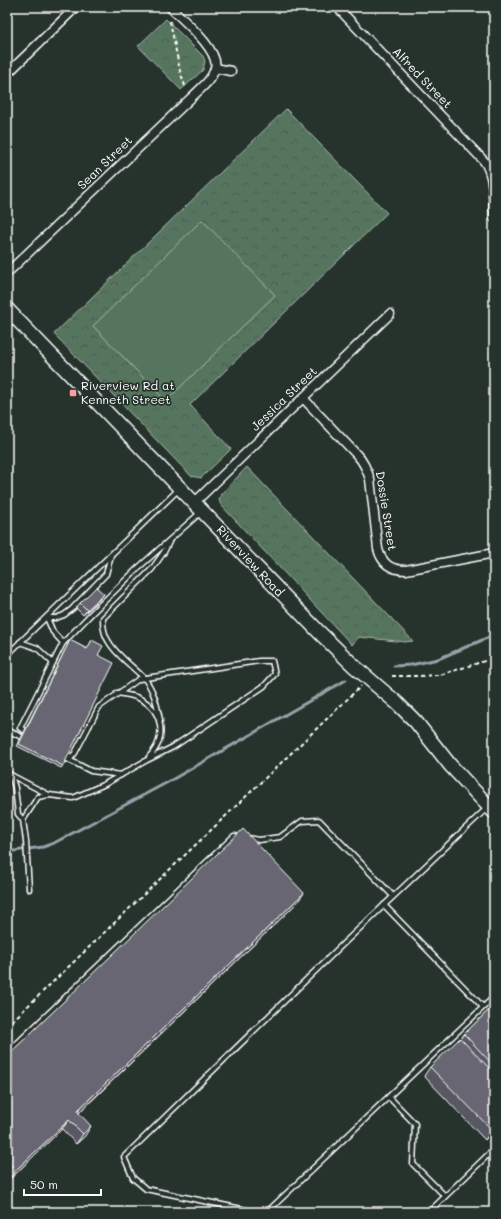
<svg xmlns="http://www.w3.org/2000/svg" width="501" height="1219" font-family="Mali,sans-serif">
<defs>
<pattern id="park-crowns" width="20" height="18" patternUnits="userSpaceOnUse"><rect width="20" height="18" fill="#56755e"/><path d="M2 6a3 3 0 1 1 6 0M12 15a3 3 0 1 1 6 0" fill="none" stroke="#505c53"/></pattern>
</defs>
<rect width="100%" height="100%" fill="#26332d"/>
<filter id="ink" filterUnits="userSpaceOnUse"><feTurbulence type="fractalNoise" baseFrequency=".025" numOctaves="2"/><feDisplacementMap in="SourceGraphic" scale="8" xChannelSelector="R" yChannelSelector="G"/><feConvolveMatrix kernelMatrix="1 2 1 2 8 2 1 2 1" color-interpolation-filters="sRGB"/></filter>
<g filter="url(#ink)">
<!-- park -->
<g fill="url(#park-crowns)" stroke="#aabaae">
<path d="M166,19l37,37 2,5 -2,9 -22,20 -43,-44z"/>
<path d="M286,109l101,104 -197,192 41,44 -30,29 -10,-2 -137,-142z"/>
<path d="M247,467l166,174 -8,1 -46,-5 -7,8 -131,-140 -2,-5 2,-6z"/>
</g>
<!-- pitch -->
<path fill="#56755e" stroke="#aabaae" d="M202,220l73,75 -109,106 -73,-75z"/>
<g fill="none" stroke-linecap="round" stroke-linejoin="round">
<!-- stream -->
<g stroke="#94a3aa" stroke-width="3">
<path d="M394,666l17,-1 27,-6 56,-24"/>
<path d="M7,852l36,-5 11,-4 114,-61 178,-102"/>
</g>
<defs>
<g id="service">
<path d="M20,642l17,6 16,15"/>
<path d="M63,643l-10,-11 -6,-14h9l8,-3 8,-6 34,-35 5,-19"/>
<path d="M7,655l171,-165"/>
<path d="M117,693c6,1 13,2 19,4 27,11 32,40 13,60"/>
<path d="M160,720c-3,-15 -6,-31 -17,-43 -12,-12 -36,-29 -39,-47 -1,-4 -1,-8 -1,-12l49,-49 12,-17 5,-10"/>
<path d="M7,733l4,-1 15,7"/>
<path d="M29,733l-9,-5 43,-85 29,-30 46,-45 63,-56"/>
<path d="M63,757l28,14 30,4"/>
<path d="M7,773l42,22 24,3 32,-14 42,-24 26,-13 91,-61 11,-12 -3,-13h-13l-120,18 -40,28 -24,46 -4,5 -7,-4"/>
<path d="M11,775l4,13 3,26 5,6 3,21 3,48"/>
<path d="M23,820l15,-23 11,-2"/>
<path d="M248,838l11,2 21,-3 22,-16 17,-1 74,76"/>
<path d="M384,905l99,102"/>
<path d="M7,1053l227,-217 7,1"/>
<path d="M389,1097l26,27 -2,40 32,32"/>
<path d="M256,1212l-110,-23 -13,-11 -9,-21 219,-213 144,-136"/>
<path d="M267,1212l227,-215"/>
<path d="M429,1212l65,-63"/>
</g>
<g id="minor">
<path d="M337,7l147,154c11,16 9,38 10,57"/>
<path d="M215,68l16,3"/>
<path d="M7,74l69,-67"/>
<path d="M7,273l184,-175c9,-9 20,-17 24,-29 6,-18 -33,-50 -45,-62"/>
<path d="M303,398l54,57c7,7 10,15 13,24l8,70c4,15 13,21 28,21l88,-17"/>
<path d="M195,502l195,-188"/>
</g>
<path id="primary" d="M7,309l312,323 35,34 43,37 19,19 34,43 44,47"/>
</defs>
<!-- service casing -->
<use href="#service" stroke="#fff" stroke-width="7"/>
<!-- minor casing -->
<use href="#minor" stroke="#fff" stroke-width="11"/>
<!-- primary casing -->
<use href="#primary" stroke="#fff" stroke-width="16"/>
<!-- path -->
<g stroke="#fff" stroke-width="2" stroke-dasharray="4 3" stroke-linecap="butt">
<path d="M170,21l10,50 6,18"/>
<path d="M392,676h26l22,-1 54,-17"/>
<path d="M7,1026l354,-340"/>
</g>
<!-- service -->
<use href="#service" stroke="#26332d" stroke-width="4"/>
<!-- minor -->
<use href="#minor" stroke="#26332d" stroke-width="8"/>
<!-- primary -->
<use href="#primary" stroke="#26332d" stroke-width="13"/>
<!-- rail -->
<path stroke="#fff" stroke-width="3" d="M492,7l2,1"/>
</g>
<!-- wall -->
<g fill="#595862" stroke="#fff">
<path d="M104,594l-4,5 -17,16 -7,-7 4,-5z"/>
<path d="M70,640l17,9 5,-9 6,15 -35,111 -2,2 -44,-22z"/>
<path d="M297,903l-218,210 6,23 -9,8 -14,-15 -53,51 -2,-2v-122z"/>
<path d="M494,1005v126l-9,9 -61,-64 6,-9 31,-29 3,-4z"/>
</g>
<!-- shaded-wall -->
<g fill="#494750" stroke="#fff">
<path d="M104,594l-4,5 -17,16 4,-5z"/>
<path d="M304,893l-7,10 -227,218 7,-10z"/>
<path d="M69,1120l-7,9 -53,51 7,-10z"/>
<path d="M91,1126l-6,10 -9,8 7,-10z"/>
<path d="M494,1128v3l-9,9 7,-10z"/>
</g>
<!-- building -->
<g fill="#686672" stroke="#fff">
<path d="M96,587l8,7 -17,16 -7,-7z"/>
<path d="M70,640l17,9 5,-9 11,6 -5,9 16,8 -51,103 -44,-22z"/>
<path d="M243,829l61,64 -227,218 14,15 -8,8 -14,-14 -53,50 -9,-9v-105z"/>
<path d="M494,1005v61l-30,-32z"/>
<path d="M460,1038l34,35v55l-2,2 -62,-63z"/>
</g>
</g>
<!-- markers -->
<rect fill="#ff9aa2" stroke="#26332d" stroke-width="1.5" x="69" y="389" width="8" height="8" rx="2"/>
<g text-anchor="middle" stroke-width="3.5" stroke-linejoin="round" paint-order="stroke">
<!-- street labels -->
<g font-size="12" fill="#fff" stroke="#26332d">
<text transform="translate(422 78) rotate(46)" y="4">Alfred Street</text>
<text transform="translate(105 163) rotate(-44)" y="4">Sean Street</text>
<text transform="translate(284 399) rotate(-44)" y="4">Jessica Street</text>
<text transform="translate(386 511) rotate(81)" y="4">Dossie Street</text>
<text transform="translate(250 561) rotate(47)" y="4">Riverview Road</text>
</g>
<!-- poi labels -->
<g font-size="12" fill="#fff" stroke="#26332d" text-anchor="start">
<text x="81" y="390">Riverview Rd at<tspan x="81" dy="14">Kenneth Street</tspan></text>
</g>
</g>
<!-- margin -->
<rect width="501" height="1219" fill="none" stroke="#26332d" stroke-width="24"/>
<rect x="12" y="12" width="477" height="1195" fill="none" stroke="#fff" stroke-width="1.5" filter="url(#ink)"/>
<!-- scale -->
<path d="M24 1189v6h77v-6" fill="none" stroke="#ffffff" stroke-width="2"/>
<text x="30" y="1189" font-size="12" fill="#ffffff" stroke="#26332d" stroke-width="3" paint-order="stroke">50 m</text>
</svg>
